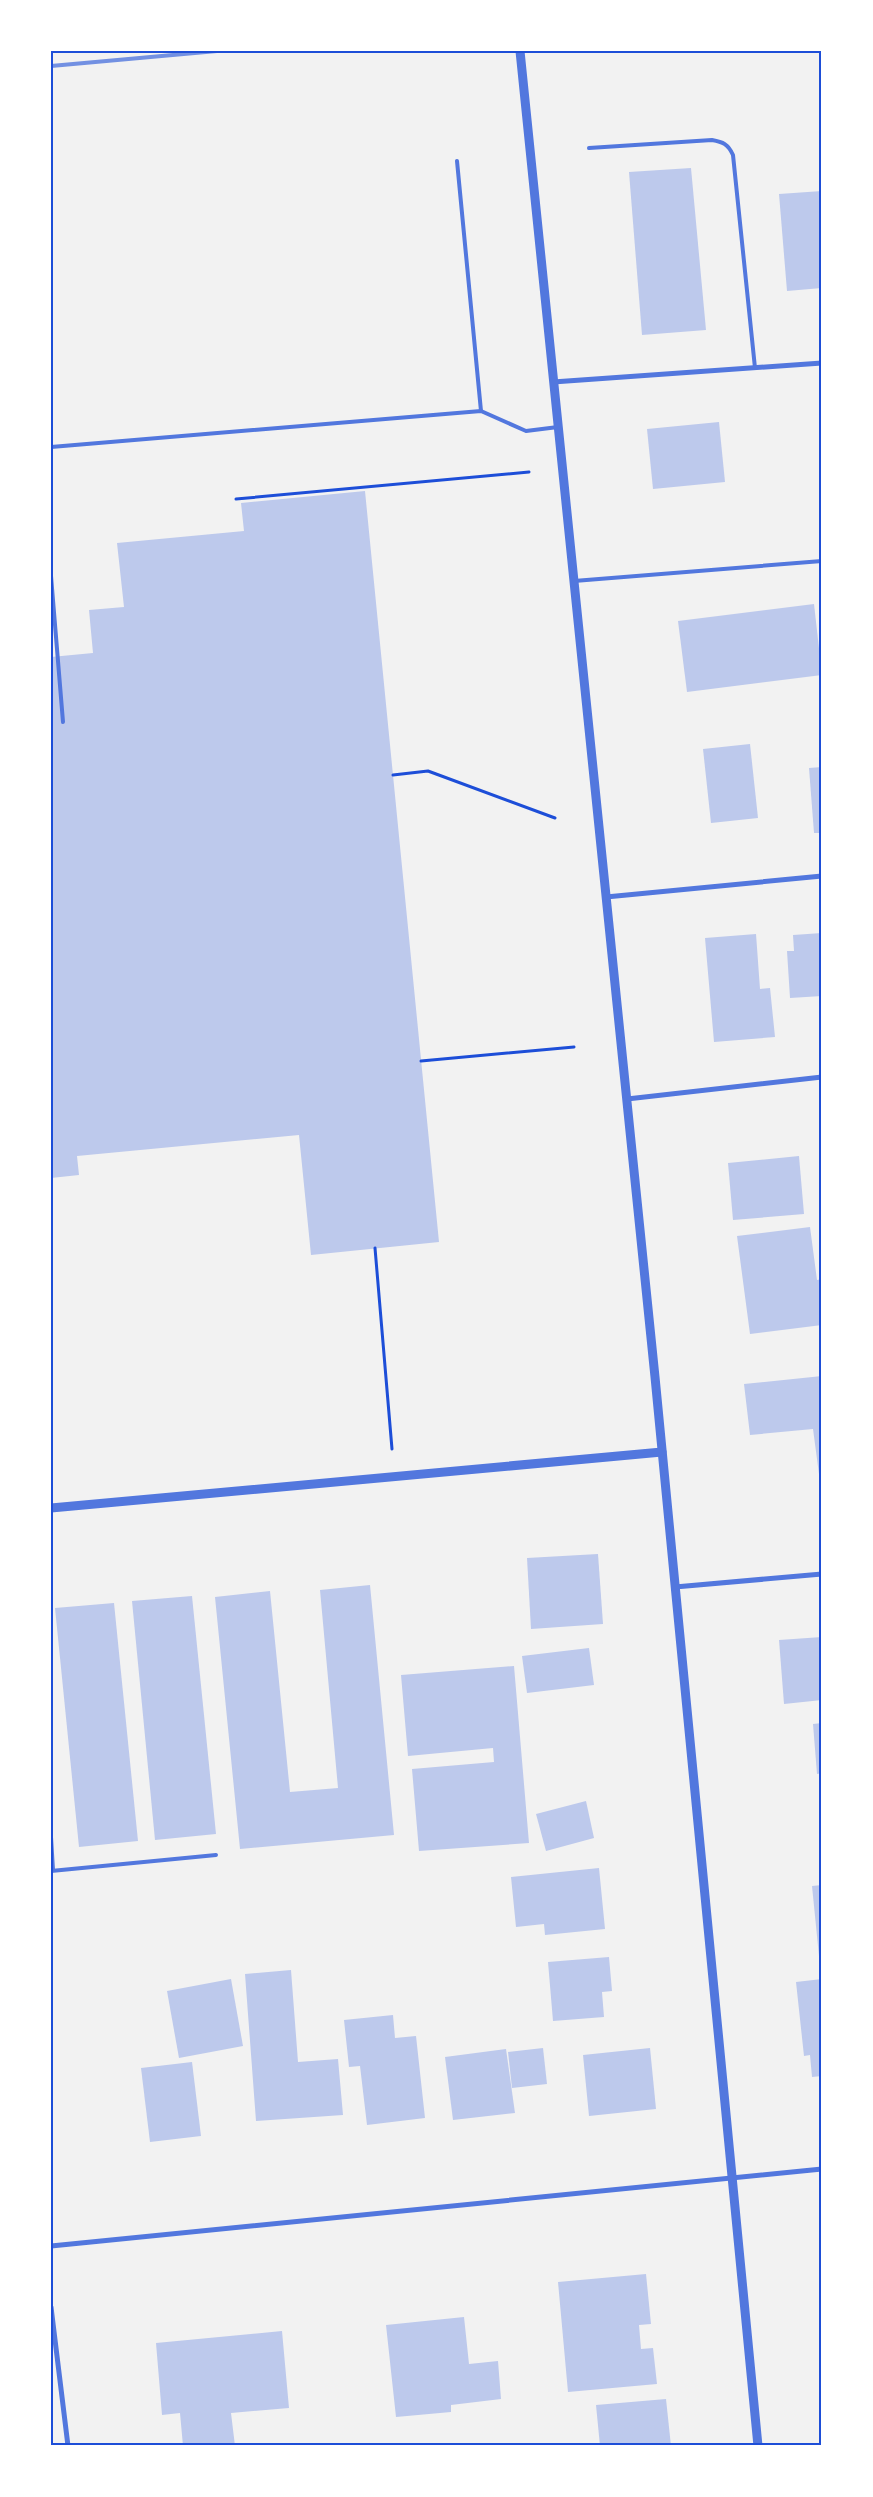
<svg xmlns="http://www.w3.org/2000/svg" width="873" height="2497" font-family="Poppins,sans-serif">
<rect width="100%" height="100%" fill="#f2f2f2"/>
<!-- building -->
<g fill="#bdc9ec">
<path d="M691,168l15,162 -64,5 -13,-163z"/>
<path d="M822,191v97l-35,3 -8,-97z"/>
<path d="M719,422l6,60 -72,7 -6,-60z"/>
<path d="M365,491l74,751 -128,13 -12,-120 -222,21 2,19 -28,3v-521l42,-4 -4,-43 35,-3 -7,-64 127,-12 -3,-28z"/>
<path d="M814,604l8,71 -135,17 -9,-71z"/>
<path d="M750,744l8,74 -47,5 -8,-74z"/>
<path d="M822,767v66h-8l-5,-65z"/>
<path d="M822,933v63l-32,2 -3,-47h7l-1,-16z"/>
<path d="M756,934l4,55 10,-1 5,49 -61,5 -9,-104z"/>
<path d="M799,1156l5,58 -71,6 -5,-57z"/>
<path d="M810,1227l7,53 5,-1v46l-72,9 -13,-98z"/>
<path d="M822,1376v113h-1l-8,-60 -63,6 -6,-51z"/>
<path d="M598,1554l5,70 -72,5 -4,-71z"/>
<path d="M370,1585l24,250 -154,14 -25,-252 55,-6 20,201 48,-4 -18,-198z"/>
<path d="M192,1596l24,238 -61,6 -23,-239z"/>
<path d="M114,1603l24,238 -59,6 -24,-239z"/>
<path d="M822,1637v63l-38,4 -5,-64z"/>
<path d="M589,1648l5,37 -67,8 -5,-37z"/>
<path d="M514,1666l15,177 -110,8 -7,-82 82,-7 -1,-14 -85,8 -7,-81z"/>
<path d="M822,1723v50l-5,1 -4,-50z"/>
<path d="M586,1801l8,37 -48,13 -10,-37z"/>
<path d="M599,1868l6,61 -60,6 -1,-11 -28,3 -5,-50z"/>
<path d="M822,1885v81h-2l-8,-80z"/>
<path d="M609,1957l3,34 -10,1 2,25 -51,4 -5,-59z"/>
<path d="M291,1970l7,92 40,-3 5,56 -87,6 -11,-147z"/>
<path d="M231,1979l12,67 -64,12 -12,-67z"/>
<path d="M822,1979v97l-10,1 -2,-22 -6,1 -8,-74z"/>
<path d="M393,2015l2,23 21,-2 9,82 -58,7 -7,-59 -11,1 -5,-47z"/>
<path d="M543,2048l4,36 -35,4 -4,-36z"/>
<path d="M650,2048l6,61 -67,7 -6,-61z"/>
<path d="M506,2049l9,64 -62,7 -8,-63z"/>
<path d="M192,2062l9,74 -51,6 -9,-74z"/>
<path d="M646,2274l5,50 -12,1 2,24 12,-1 4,36 -89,8 -10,-110z"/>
<path d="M464,2317l5,47 29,-3 3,38 -50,6v7l-55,5 -10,-92z"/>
<path d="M282,2331l7,77 -58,5 4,33h-52l-3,-33 -18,2 -6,-72z"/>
<path d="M666,2399l5,47h-71l-4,-41z"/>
</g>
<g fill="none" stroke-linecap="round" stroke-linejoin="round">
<!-- path -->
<g stroke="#1d4ed8" stroke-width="3">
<path d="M236,499l293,-27"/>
<path d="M393,775l35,-4 127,47"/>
<path d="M421,1061l153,-14"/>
<path d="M375,1248l17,201"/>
</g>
<!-- service -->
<g stroke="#5277de" stroke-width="4">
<path d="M589,148l123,-8c11,2 16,4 21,15l22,213"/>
<path d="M457,161l24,250"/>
<path d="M51,447l430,-36 45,20 32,-4"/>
<path d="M51,576l12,146"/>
<path d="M574,581l248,-20"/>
<path d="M51,1837l2,33"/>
<path d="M51,1871l165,-16"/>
</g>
<!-- minor -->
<g stroke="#5277de" stroke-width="5">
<path d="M553,382l269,-19"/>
<path d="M606,897l216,-21"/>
<path d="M627,1099l195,-22"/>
<path d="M675,1587l147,-13"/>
<path d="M51,2246l771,-77"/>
<path d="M51,2307l17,139"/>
</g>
<!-- tertiary -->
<g stroke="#5277de" stroke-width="9">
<path d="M520,51l135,1326 103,1069"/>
<path d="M51,1508l611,-56"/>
</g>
<!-- rail -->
<path stroke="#7290e2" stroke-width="4" d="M51,66l166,-15"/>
</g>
<!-- border -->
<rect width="873" height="2497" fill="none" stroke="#ffffff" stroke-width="105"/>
<rect x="52" y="52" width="768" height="2392" fill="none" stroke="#1d4ed8" stroke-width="2"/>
</svg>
